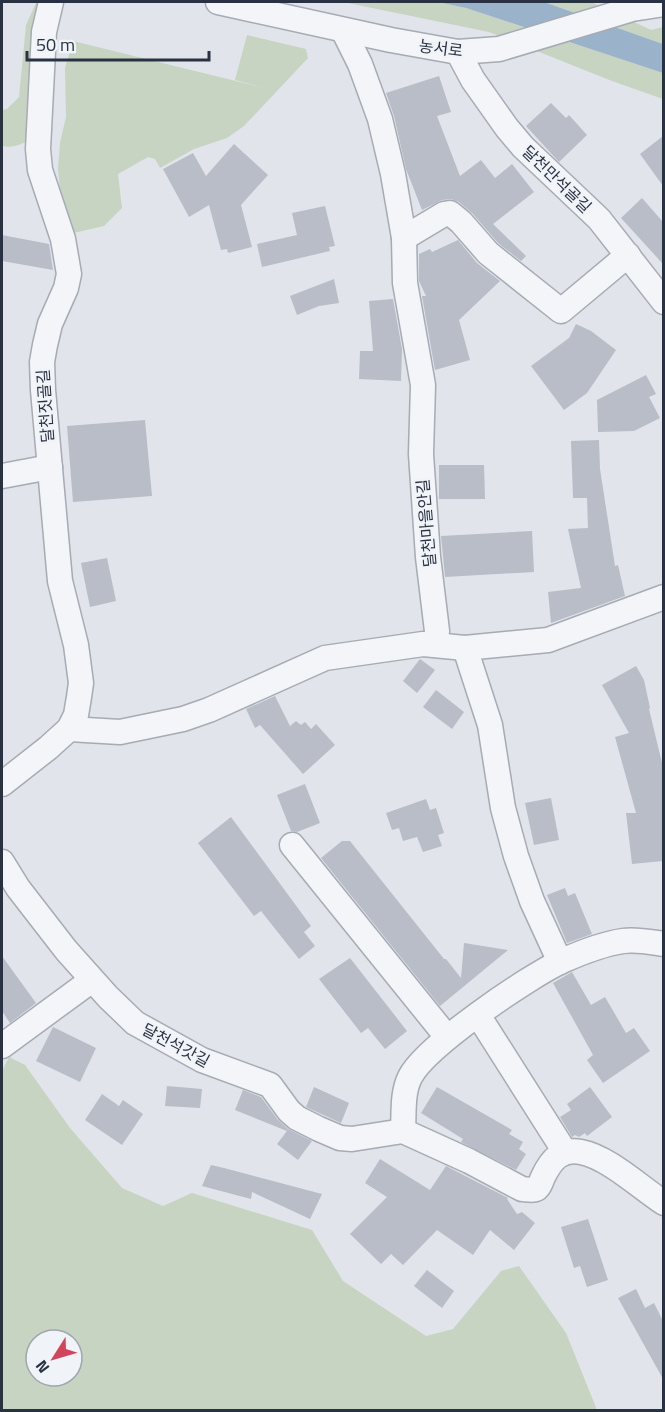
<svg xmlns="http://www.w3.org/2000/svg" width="665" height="1412" font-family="'Titillium Web','Noto Sans KR',sans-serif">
<rect width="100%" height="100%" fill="#e1e4ea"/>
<!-- green -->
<g fill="#c6d4c1" fill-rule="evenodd">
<path d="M39,2l-10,138c-8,5 -17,8 -27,6v-36l5,-1 12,-12 7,-72 10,-22z"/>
<path d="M343,2h95l28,6 197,65v26l-51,-18 -123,-49z"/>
<path d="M544,2h47l60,28 12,-3v17z"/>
<path d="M247,35l59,14 2,9 -64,68 -17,12 -33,11 -34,19 -5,-9 -7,-2 -30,17 4,34 -18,18 -35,8 -8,-33 -3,-32 2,-26 6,-26 -1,-49 8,-27 195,48 -33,-9z"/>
<path d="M9,1057l16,8 45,63 52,60 41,18 29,-13 120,37 31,51 83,55 27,-7 48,-58 18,-5 47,67 31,77h-595v-339zM36,1340h36v36h-36z"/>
</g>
<!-- water -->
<path fill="#9bb3ca" d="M438,2h106l119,42v29l-197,-65z"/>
<!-- building -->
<g fill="#b8bdc7">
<path d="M439,76l12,36 -14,4 23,60 21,-16 14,18 17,-14 22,28 -41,32 33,32 -5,5 -23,-18 -26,-30 -13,-11 -8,-3 -9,1 -20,10 -16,-41 -12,-53 -8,-23z"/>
<path d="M551,103l15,15 3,-3 18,20 -28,27 -33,-36z"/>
<path d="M663,136v50l-23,-32z"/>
<path d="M234,144l34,31 -27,30 11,42 -24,6 -1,-4 -6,1 -12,-45 -20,12 -26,-48 30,-16 13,23z"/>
<path d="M642,198l21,24v42l-42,-46z"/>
<path d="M325,206l10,40 -6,1 1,4 -68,16 -5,-23 40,-9 -5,-22z"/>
<path d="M2,235l47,9 4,26 -51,-9z"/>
<path d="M458,240l19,23 23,18 -41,39 11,40 -35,10 -13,-74h4l-7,-15v-27l11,-5 2,3z"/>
<path d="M334,279l5,24 -20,3 -22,9 -7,-19z"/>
<path d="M393,299l9,50 -1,32 -42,-2 1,-28h13l-4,-50z"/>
<path d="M576,324l15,7 25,19 -29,43 -23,17 -33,-44 38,-28z"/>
<path d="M646,375l10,19 -7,3 11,21 -26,13 -36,1 -1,-32z"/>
<path d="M145,420l7,76 -79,6 -6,-76z"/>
<path d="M599,440l1,29 15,97 3,-1 7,31 -74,27 -3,-31 33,-4 -13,-59 20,-1 -1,-30h-14l-2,-57z"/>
<path d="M439,465h45l1,34h-46z"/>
<path d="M532,531l2,41 -89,5 -4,-41z"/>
<path d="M107,558l9,43 -26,6 -9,-44z"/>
<path d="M420,659l15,11 -18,23 -14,-12z"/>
<path d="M636,666l8,14 6,28 -1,1 14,58v94l-31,3 -6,-51h10l-21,-76 14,-4 -27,-48z"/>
<path d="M436,690l28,22 -12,17 -29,-22z"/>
<path d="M275,696l15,30 6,-5 5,4 4,-3 6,7 5,-5 19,21 -32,29 -43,-49 -5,3 -9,-19z"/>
<path d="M305,784l15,39 -23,9 -6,-1 -14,-36z"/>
<path d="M551,798l8,42 -25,5 -9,-42z"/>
<path d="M426,799l4,11 6,-2 8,25 -6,2 4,11 -19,6 -6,-15 -14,4 -4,-13 -7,2 -6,-17z"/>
<path d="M231,817l80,109 -7,6 11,14 -16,13 -38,-48 -7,5 -56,-73z"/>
<path d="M342,841h8l94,118h2l15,19 3,-35 44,7 -68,56 -119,-148z"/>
<path d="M565,888l3,8 7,-3 17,41 -25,9 -20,-48z"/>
<path d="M2,956l34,47 -26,20 -8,-12z"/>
<path d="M350,958l57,73 -22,18 -17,-21 -7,5 -42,-54z"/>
<path d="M572,972l19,33 14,-8 21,36 8,-5 16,23 -47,32 -16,-23 6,-5 -40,-72z"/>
<path d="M53,1027l43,21 -16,34 -44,-21z"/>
<path d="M167,1086l35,3 -2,19 -35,-2z"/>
<path d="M314,1087l35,16 -8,20 -35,-16z"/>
<path d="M437,1087l75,43 -3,4 14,8 -4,7 7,5 -10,16 -55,-28 2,-3 -42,-26z"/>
<path d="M590,1087l22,30 -25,19 -2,-3 -6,4 -4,-2 -3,2 -12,-20 11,-7 -4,-6z"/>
<path d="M243,1090l18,7 17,23 10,9 24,12 -14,19 -21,-16 10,-13 -52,-21z"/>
<path d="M102,1094l17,12 4,-6 20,14 -21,31 -37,-25z"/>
<path d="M380,1159l50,31 16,-24 62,32 -1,1 10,15 5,-2 13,11 -21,27 -24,-20 -17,25 -36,-25 -34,35 -12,-11 -10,10 -31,-30 37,-37 -22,-14z"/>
<path d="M211,1165l13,3 98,26 -12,25 -58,-27 -1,7 -49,-13z"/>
<path d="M588,1219l20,61 -21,7 -7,-21 -6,2 -13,-41z"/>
<path d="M427,1270l27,21 -12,17 -28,-22z"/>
<path d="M636,1289l9,19 9,-5 9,18v58l-45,-81z"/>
</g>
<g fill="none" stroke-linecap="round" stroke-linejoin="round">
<defs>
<g id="minor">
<path d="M218,2l173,38 67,12 41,-3 133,-40 32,-5"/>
<path d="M343,30l17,34 20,55 13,55 11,64 1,45 18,102 -2,69 7,103 9,74 -1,13"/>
<path d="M458,52l15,28 34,48 16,19 76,72 65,83"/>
<path d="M404,238l40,-24 6,-1 11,9 27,31 73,58 67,-56"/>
<path d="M2,476l48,-9"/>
<path d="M465,648l25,77 13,83 13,48 16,45 28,61"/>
<path d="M69,729l51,3 63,-13 26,-9 116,-52 98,-14 42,4 83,-8 116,-43"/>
<path d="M2,784l46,-36 21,-19 7,-14 3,-18 2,-14 -5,-38 -16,-64 -17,-191 -1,-28 3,-17 5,-21 16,-36 3,-14 -6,-35 -23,-69 -2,-21 6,-117 7,-30"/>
<path d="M292,845l155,192"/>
<path d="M2,862l16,26 48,62 42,47 27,26 67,37 68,25 19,26 8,7 22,11 21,9 12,1 51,-8 66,30 53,28c4,0 10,2 14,0 4,-2 5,-8 7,-12 8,-17 18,-29 38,-25 27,5 60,36 83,51"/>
<path d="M478,1015l87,137"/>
<path d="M2,1046l90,-66"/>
<path d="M403,1131c1,-18 -1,-38 7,-54 16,-31 118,-100 152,-116 18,-8 40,-17 61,-20 13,-2 27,1 41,3"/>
</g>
</defs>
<!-- minor casing -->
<use href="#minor" stroke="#a6abb4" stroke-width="27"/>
<!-- minor -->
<use href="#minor" stroke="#f3f5f8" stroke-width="24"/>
</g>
<g text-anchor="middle" stroke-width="4.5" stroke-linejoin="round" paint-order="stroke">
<!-- street labels -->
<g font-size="16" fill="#293242" stroke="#f0f3f7">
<text transform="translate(441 48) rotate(7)" y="6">농서로</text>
<text transform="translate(557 179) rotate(44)" y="6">달천만석골길</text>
<text transform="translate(45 406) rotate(-94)" y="6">달천짓골길</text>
<text transform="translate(426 523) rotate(-95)" y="6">달천마을안길</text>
<text transform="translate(176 1045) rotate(28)" y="6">달천석갓길</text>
</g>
</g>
<!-- border -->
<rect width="665" height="1412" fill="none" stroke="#293242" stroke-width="6"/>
<!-- north arrow -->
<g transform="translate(54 1358) rotate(233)"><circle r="28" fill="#f0f3f7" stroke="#a0a6af" stroke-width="1.5"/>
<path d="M0-4.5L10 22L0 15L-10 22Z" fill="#d1445b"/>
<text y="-9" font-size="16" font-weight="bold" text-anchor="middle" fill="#293242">N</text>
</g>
<!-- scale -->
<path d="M27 51v9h182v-9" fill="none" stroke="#293242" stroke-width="3"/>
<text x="36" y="51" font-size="18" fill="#293242" stroke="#f0f3f7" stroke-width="4.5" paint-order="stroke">50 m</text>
</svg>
